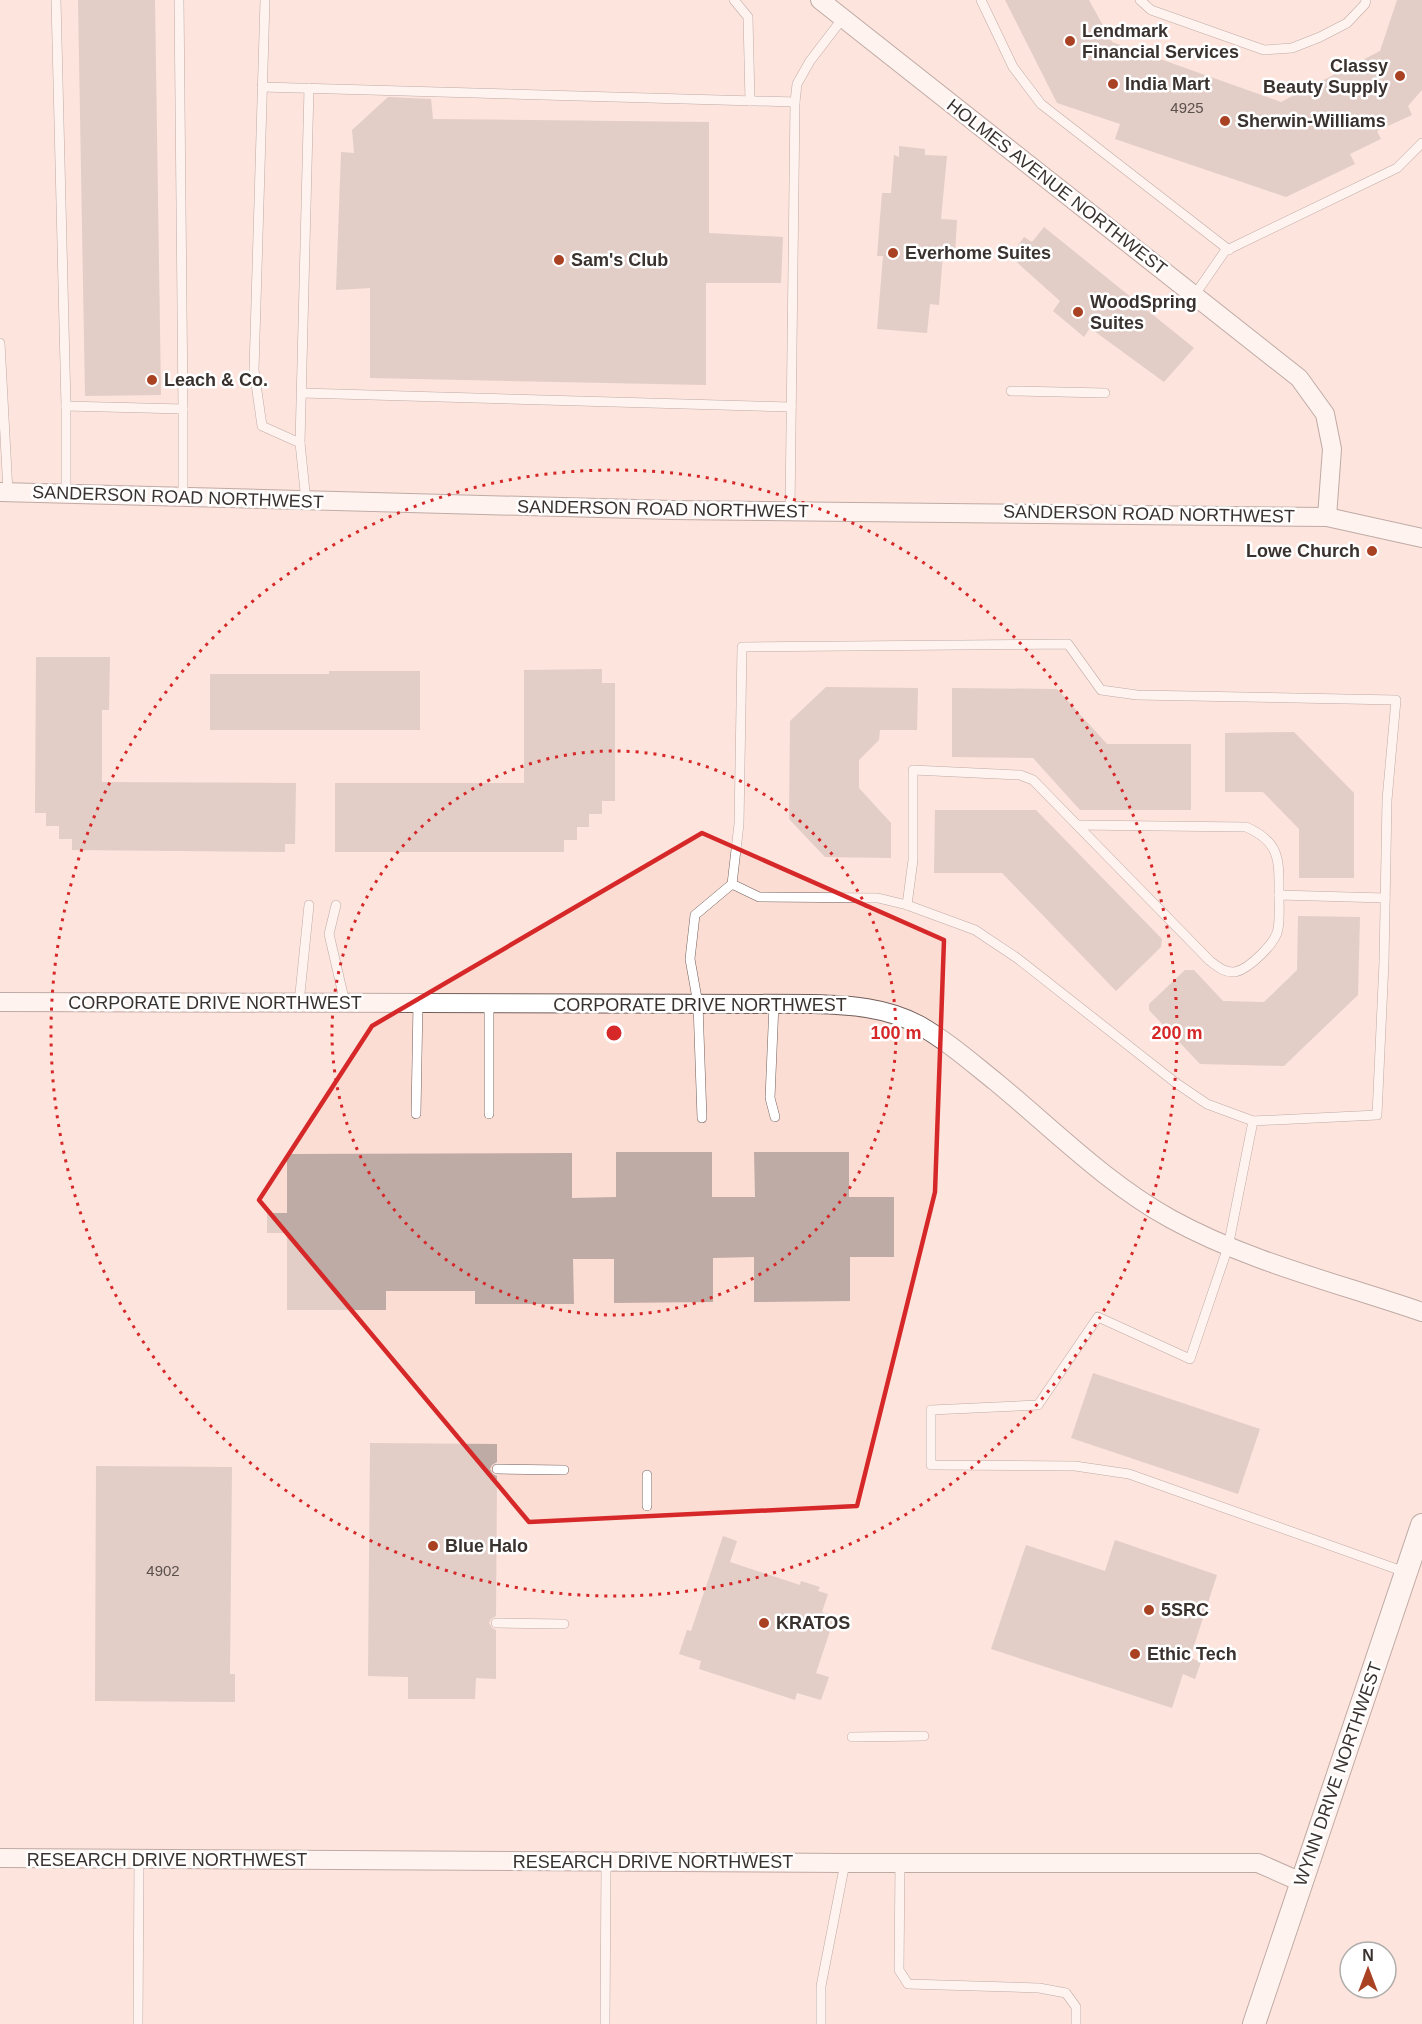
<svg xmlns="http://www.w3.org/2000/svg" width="1422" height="2024" font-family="Arial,sans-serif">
<rect width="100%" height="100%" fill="#ffe9e3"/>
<!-- built -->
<path fill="#fbddd4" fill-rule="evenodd" d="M0,0h1422v2024h-1422zM1350,1952h36v36h-36z"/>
<!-- building -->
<g fill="#bfaba5">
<path d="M78,0h77l6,395 -76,1z"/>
<path d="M1005,0h84l23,42 169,60 99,-51 17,-51h25v90l-14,16 4,9 -35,16 4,8 -31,15 5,10 -69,33 -171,-58 5,-15 -63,-21z"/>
<path d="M388,97l43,2 2,20 276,3v111l74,4 -2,46h-75v102l-336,-7v-90l-34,2 5,-138 13,1 -2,-23z"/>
<path d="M899,146l26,3v6l22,1 -6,63 16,1 -2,34 -12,-1 -4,52 -9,-1 -3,29 -50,-4 6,-73h-6l5,-63h9l3,-38 5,2z"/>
<path d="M1044,227l150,121 -30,34 -74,-54 -6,9 -31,-26 7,-10 -50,-45 14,-19 8,5z"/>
<path d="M36,657h74l-1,53h-7v72l194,1 -1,61h-10v8l-213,-2v-11h-13v-13h-13v-13h-11z"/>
<path d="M602,669v14h13v118h-13v13h-13v13h-12v13h-13v12h-229v-69h189v-113z"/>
<path d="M329,671h91v59h-210v-56h119z"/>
<path d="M826,687l92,1 -1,42h-37l-1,10 -20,20v28l32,35v35l-66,-1 -36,-38 1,-98z"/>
<path d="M952,688l105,1 50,55h84v66h-111l-47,-52 -81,-1z"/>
<path d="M1294,732l60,61v85h-55v-49l-36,-37h-38v-59z"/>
<path d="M935,810h101l126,129 -1,8 -45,44 -114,-118h-68z"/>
<path d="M1298,916l62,1 -2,78 -74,71 -84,-2 -51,-54v-6l36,-34h9l29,31 41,1 33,-32z"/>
<path d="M616,1152h96v45h43l-1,-45h95v45h45v60h-44v44l-96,1v-45l-41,1v44l-99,1v-44h-41l1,45h-99v-13h-89v19h-99v-77h-20v-20h20v-59l285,-1v45l44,-1z"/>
<path d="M1093,1373l167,56 -22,65 -167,-56z"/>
<path d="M370,1443l127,1v18l-5,3 -2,4 3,5 4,2 -1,140 -5,3 -2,4 3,5 4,2v49l-20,-1 -1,21h-67v-22l-40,-1z"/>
<path d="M96,1466l136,1 -2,207h5v28l-140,-1z"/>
<path d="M723,1536l14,5 -7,21 70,23 1,-4 19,6 -2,4 10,3 -6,18 13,4 -19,57 13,4 -8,23 -24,-7 -2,7 -37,-12 -59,-19 2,-8 -22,-7 8,-24 4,1z"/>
<path d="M1115,1540l102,35 -27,83 11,4 -6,17 -12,-5 -11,34 -181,-59 35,-104 79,26z"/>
</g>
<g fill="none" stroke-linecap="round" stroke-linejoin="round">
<defs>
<g id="service">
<path d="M56,0l10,406v88"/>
<path d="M179,0l4,409"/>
<path d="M265,0l-11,370 8,56 38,17 6,58"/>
<path d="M734,0l14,17 2,84"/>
<path d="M981,0l32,67 28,37 188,146"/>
<path d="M1140,0l11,10 113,40 28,-2 28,-11 27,-14 18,-19 1,-4"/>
<path d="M262,87l533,15"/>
<path d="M1194,296l31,-45 172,-83 25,-25"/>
<path d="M0,343l8,149"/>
<path d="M1011,391l94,2"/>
<path d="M302,393l489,14"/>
<path d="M66,406l117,3v88"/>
<path d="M300,443l9,-355"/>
<path d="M790,511l5,-409 2,-18 13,-23 33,-43"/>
<path d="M1077,825l169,2c35,15 33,34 33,68"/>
<path d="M732,884l27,13 119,1 29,7 68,25 42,28 159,125 31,21 46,17"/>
<path d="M336,905l-7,29 16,69"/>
<path d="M907,905l6,-45v-90l107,5 13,5 177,181c8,6 15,12 25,11 14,-3 41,-29 43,-43 2,-11 1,-23 1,-34l106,3"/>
<path d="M299,1003l10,-98"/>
<path d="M489,1004v110"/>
<path d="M774,1004l-4,94 5,19"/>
<path d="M416,1114l2,-111"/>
<path d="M702,1118l-4,-114 -8,-45 5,-44 37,-31 7,-60 3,-177 326,-3 33,46 36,5 259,5 -9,100 -3,162 -7,153 -124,6 -25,126 -38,112 -92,-42 -60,88 -107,5v55l144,1 54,8 276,98"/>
<path d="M497,1469l67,1"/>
<path d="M647,1475v31"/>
<path d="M496,1623l68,1"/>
<path d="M852,1737l72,-1"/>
<path d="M900,1863l-1,107 9,14 131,4 27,5 10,14v17"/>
<path d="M138,2024l1,-165"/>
<path d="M605,2024l1,-162"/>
<path d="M821,2024v-38l24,-123"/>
</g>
<g id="minor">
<path d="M820,0l479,378 26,36 7,35 -5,68"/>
<path d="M0,492l672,18 655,7 95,21"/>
<path d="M0,1002l813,2c36,1 73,3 106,21 28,16 52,37 77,57 57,47 110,101 175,137 78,43 167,64 251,93"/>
<path d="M0,1858l845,5h413l43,19"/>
</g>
<path id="tertiary" d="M1254,2024l168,-499"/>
</defs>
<!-- service casing -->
<use href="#service" stroke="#725f5a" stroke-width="10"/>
<!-- minor casing -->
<use href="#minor" stroke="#725f5a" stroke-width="20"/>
<!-- tertiary casing -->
<use href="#tertiary" stroke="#725f5a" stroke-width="24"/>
<!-- service -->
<use href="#service" stroke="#fff" stroke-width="9"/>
<!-- minor -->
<use href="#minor" stroke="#fff" stroke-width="18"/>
<!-- tertiary -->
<use href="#tertiary" stroke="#fff" stroke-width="22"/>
</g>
<!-- marked area -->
<path d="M0 0H1422V2024H0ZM702,833l242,107 -9,252 -78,314 -328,16 -270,-322 113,-174z" fill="#ffe9e3" fill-opacity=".55" fill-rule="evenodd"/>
<path fill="none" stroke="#d62828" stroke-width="4.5" stroke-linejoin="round" d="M702,833l242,107 -9,252 -78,314 -328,16 -270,-322 113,-174z"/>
<!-- distance rings -->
<g fill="none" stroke="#d62828" stroke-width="3" stroke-dasharray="3 6">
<circle cx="614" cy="1033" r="282"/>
<circle cx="614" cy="1033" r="563"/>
</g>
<!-- markers -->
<g fill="#a94123" stroke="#fff" stroke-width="2">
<circle cx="1070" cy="41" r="6"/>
<circle cx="1400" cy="76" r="6"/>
<circle cx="1113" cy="84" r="6"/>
<circle cx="1225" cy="121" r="6"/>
<circle cx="893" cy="253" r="6"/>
<circle cx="559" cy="260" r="6"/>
<circle cx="1078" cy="312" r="6"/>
<circle cx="152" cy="380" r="6"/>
<circle cx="1372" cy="551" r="6"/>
<circle cx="433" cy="1546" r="6"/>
<circle cx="1149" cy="1610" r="6"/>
<circle cx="764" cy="1623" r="6"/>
<circle cx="1135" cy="1654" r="6"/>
</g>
<g text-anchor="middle" stroke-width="5" stroke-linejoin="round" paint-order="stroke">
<!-- number labels -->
<g font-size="15" fill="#5b504c">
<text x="1187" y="113">4925</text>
<text x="163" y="1576">4902</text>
</g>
<!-- poi labels -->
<g font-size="18" font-weight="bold" fill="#3a322f" stroke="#fff" text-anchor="start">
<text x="1082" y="37">Lendmark<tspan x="1082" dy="21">Financial Services</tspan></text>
<text x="1388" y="72" text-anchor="end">Classy<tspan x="1388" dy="21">Beauty Supply</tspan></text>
<text x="1125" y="90">India Mart</text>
<text x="1237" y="127">Sherwin-Williams</text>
<text x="905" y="259">Everhome Suites</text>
<text x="571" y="266">Sam's Club</text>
<text x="1090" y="308">WoodSpring<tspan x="1090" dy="21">Suites</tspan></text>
<text x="164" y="386">Leach &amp; Co.</text>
<text x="1360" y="557" text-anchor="end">Lowe Church</text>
<text x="445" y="1552">Blue Halo</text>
<text x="1161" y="1616">5SRC</text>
<text x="776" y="1629">KRATOS</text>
<text x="1147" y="1660">Ethic Tech</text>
</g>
<!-- street labels -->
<g font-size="18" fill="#3a322f" stroke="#fff">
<text transform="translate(1057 187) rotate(38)" y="6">HOLMES AVENUE NORTHWEST</text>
<text transform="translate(178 497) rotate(2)" y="6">SANDERSON ROAD NORTHWEST</text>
<text transform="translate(663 509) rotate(1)" y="6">SANDERSON ROAD NORTHWEST</text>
<text transform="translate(1149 514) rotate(1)" y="6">SANDERSON ROAD NORTHWEST</text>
<text x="215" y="1009">CORPORATE DRIVE NORTHWEST</text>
<text x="700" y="1011">CORPORATE DRIVE NORTHWEST</text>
<text transform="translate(1338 1774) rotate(-71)" y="6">WYNN DRIVE NORTHWEST</text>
<text x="167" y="1866">RESEARCH DRIVE NORTHWEST</text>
<text x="653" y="1868">RESEARCH DRIVE NORTHWEST</text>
</g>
</g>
<circle cx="614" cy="1033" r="9" fill="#d62828" stroke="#fff" stroke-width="3"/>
<g font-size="18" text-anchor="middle" font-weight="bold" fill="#d62828" stroke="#fff" stroke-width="5" stroke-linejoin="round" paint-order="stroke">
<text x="896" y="1039">100 m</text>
<text x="1177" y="1039">200 m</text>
</g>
<!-- north arrow -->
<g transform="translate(1368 1970)"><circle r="28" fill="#ffffff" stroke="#b0adac" stroke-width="1.5"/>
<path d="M0-4.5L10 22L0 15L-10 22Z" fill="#a94123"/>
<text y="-9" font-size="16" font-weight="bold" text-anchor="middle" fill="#3a322f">N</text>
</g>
</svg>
